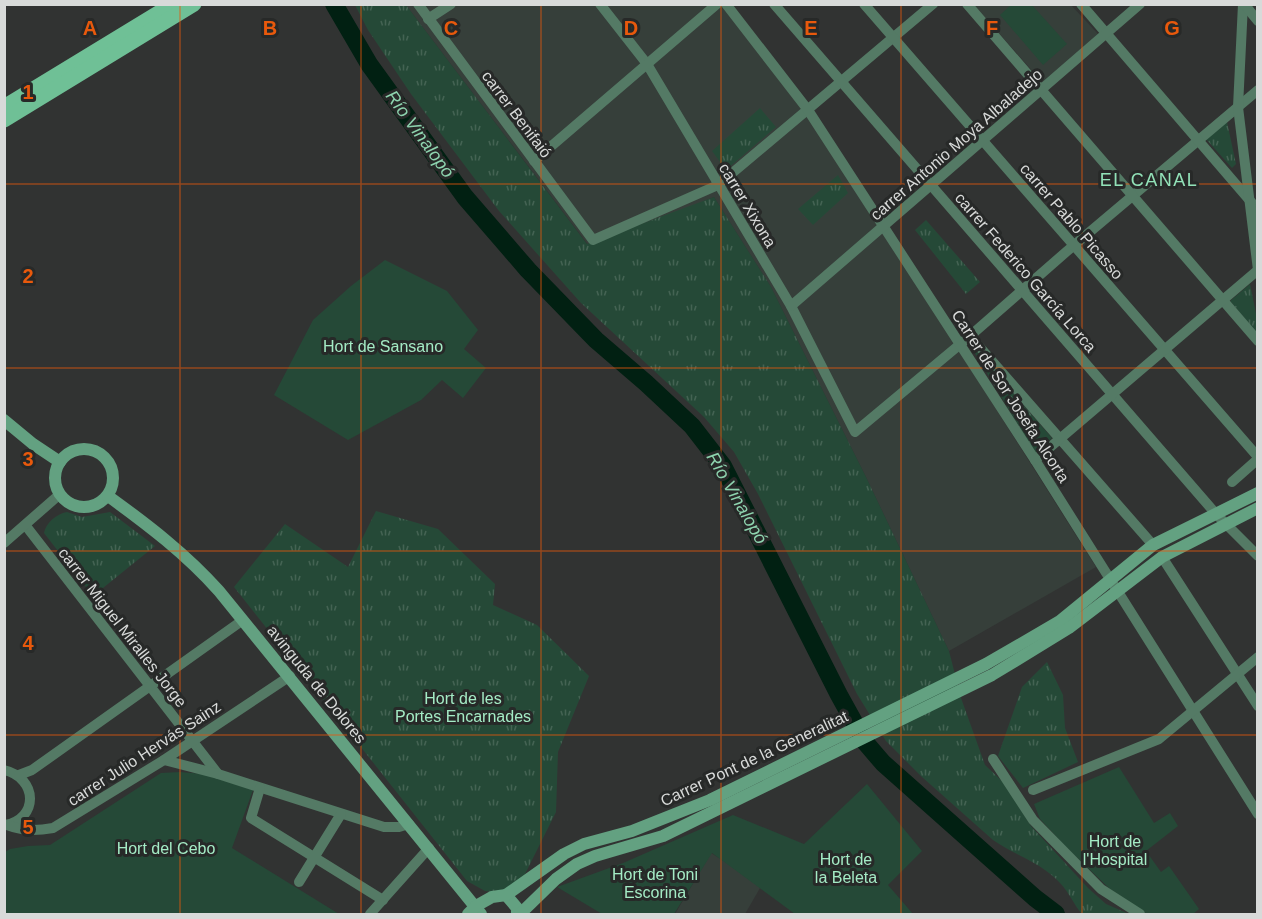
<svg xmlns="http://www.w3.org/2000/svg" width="1262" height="919" font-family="Arial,sans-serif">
<defs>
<pattern id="grass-tufts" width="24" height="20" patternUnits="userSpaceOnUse" patternTransform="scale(1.5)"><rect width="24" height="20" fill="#254937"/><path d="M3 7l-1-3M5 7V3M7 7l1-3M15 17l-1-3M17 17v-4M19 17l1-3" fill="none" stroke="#446353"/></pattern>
</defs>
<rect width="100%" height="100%" fill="#313332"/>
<!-- built -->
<g fill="#363f3a">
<path d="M406,5h317l77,94 296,468 -147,84 -83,-174 -95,-190 -57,-90 -122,53z"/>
<path d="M974,5h97l28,30 -57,47z"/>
<path d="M711,853l39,24 10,11 -15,26h-70z"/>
</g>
<!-- grass -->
<g fill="url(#grass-tufts)">
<path d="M355,5h51l181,239 127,-47 57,90 95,190 83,174 12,47 24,67 20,19 26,42 57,62 18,16 23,10h-47c-8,-9 -13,-22 -22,-31 -19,-21 -44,-27 -67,-43l-71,-63 -36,-36 -29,-47 -99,-200 -24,-42 -30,-35 -123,-114 -82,-92 -88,-117 -43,-64z"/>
<path d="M760,108l16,19 -50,43 -14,-19z"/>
<path d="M1227,122l9,42 -4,4 -26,-29z"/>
<path d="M838,175l10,18 -35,32 -15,-16z"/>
<path d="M926,220l54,62 -14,12 -51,-64z"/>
<path d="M1250,284l7,35v14l-27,-32z"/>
<path d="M969,343l83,95 -17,15z"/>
<path d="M376,511l62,18 57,55 -2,21 44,20 52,51 -31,76 -2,60 -33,66 -19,13 -11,1 -8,-1 -18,-10 -233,-294 51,-63 63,43z"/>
<path d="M67,512l15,5 28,-5 45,34 -62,50 -49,-63c2,-10 12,-19 23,-21z"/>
<path d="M1047,662l16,33 2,33 13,34 -55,26 -25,-32 24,-69z"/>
</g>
<!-- garden -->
<g fill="#254937">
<path d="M1012,4l20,1 35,39 -24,21 -43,-50z"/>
<path d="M385,260l62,31 31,39 -14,19 22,19 -23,30 -21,-18 -21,20 -73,40 -74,-45 39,-75 38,-34z"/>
<path d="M1119,767l35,56 16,-10 8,13 -32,25 15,21 8,-6 30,43 -6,5h-46l-37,-25 -44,-42 -26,-28 -6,-15z"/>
<path d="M180,772l24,2 49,16 -21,58 107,66h-334v-62l5,-3 18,-3 22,-1 111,-72z"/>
<path d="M867,784l55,67 -34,34 25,29h-118l-83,-61 -38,61h-72l-45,-27 66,-24 110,-48 71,29z"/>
</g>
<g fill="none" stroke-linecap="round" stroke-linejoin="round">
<!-- river -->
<path stroke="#012012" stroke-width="18" d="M334,4l35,60 96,133 63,73 68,70 50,43 46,43 31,40 116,229 26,47 18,21 152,135 21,16"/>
<!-- street -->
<g stroke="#547a65" stroke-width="10">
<path d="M418,4l175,236 125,-55 215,-181"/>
<path d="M600,4l47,60 144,242 64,126 115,-96 96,-84 192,-162"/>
<path d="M726,4l82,106 227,350 223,354"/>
<path d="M774,4l442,510 42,42"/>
<path d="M864,4l394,453"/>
<path d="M967,4l291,337"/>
<path d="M1081,4l177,206"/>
<path d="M1243,4l-5,103 20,163"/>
<path d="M1244,4l14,17"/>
<path d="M428,19l23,-15"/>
<path d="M534,161l183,-157"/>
<path d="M791,306l349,-302"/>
<path d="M970,336l183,209"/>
<path d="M1035,460l223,-190"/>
<path d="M1232,482l26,-23"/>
<path d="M26,526l192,248"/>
<path d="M4,543l56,-49"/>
<path d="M1162,557l96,149"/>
<path d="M993,759l40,61 68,69 39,25"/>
<path d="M164,760l54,14 166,53h15l10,-3"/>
<path d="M4,770c34,8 35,49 1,55"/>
<path d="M19,775l13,-5 211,-150"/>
<path d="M260,788l-9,30 132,82"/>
<path d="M1033,790l126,-51 99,-82"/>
<path d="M7,825c16,6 29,6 46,3l111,-68 126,-84"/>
<path d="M299,882l42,-68"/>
<path d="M370,914l59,-66"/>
</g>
<!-- secondary -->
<g stroke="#63a181" stroke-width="12">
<path d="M4,420l29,24 27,18"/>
<circle cx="84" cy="478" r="29"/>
<path d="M108,496c40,29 78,58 111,95l262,323"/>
<path d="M506,895l11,13v6"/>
<path d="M468,914l8,-8 16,-9 14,-2 58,-41 20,-10 48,-13 78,-31 276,-136 74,-43 93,-76 105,-52"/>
<path d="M520,914l36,-35 21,-15 18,-8 68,-20 329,-161 77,-47 93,-71 96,-49"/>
</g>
<!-- primary -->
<g stroke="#6fc096" stroke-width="15">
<path d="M4,107l169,-103"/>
<path d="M4,120l190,-116"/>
</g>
</g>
<!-- grid -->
<path fill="none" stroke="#e8590c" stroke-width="1.5" stroke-opacity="0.55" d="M180,4v910M361,4v910M541,4v910M721,4v910M901,4v910M1082,4v910M4,184h1254M4,368h1254M4,551h1254M4,735h1254"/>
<g text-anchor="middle" stroke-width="6" stroke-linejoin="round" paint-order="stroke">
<!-- street labels -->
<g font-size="16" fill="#d8dad9" stroke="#272928">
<text transform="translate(517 114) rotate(53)" y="6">carrer Benifaió</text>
<text transform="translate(956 144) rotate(-41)" y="6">carrer Antonio Moya Albaladejo</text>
<text transform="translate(748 205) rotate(59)" y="6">carrer Xixona</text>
<text transform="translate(1072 221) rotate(49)" y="6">carrer Pablo Picasso</text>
<text transform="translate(1026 272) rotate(49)" y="6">carrer Federico García Lorca</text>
<text transform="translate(1011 396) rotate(57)" y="6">Carrer de Sor Josefa Alcorta</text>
<text transform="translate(123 627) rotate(52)" y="6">carrer Miguel Miralles Jorge</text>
<text transform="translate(317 684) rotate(51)" y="6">avinguda de Dolores</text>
<text transform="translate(144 753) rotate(-33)" y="6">carrer Julio Hervás Sainz</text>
<text transform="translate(754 758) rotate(-25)" y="6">Carrer Pont de la Generalitat</text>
</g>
<!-- park labels -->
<g font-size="16" fill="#a4ebc5" stroke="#272928">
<text x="383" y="352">Hort de Sansano</text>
<text x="463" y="704">Hort de les<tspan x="463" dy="18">Portes Encarnades</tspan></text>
<text x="1115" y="847">Hort de<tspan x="1115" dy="18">l'Hospital</tspan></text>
<text x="166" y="854">Hort del Cebo</text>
<text x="846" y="865">Hort de<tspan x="846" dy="18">la Beleta</tspan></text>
<text x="655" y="880">Hort de Toni<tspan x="655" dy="18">Escorina</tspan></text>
</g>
<!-- water labels -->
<g font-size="18" font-style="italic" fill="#8dd3ae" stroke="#272928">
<text transform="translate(420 134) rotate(54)" y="6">Río Vinalopó</text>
<text transform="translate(737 498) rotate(60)" y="6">Río Vinalopó</text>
</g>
<!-- neighbourhood labels -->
<g font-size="18" letter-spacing="1.5" fill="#92e2b8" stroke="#272928">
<text x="1149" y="186">EL CANAL</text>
</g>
</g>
<g font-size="20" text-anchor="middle" font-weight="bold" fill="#e8590c" stroke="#272928" stroke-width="6" stroke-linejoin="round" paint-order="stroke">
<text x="90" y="35">A</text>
<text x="270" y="35">B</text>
<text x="451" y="35">C</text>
<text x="631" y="35">D</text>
<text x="811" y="35">E</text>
<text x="992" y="35">F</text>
<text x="1172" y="35">G</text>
<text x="28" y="99">1</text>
<text x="28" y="283">2</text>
<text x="28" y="466">3</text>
<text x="28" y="650">4</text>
<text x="28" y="834">5</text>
</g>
<!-- border -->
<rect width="1262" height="919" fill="none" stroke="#d8dad9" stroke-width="12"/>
</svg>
